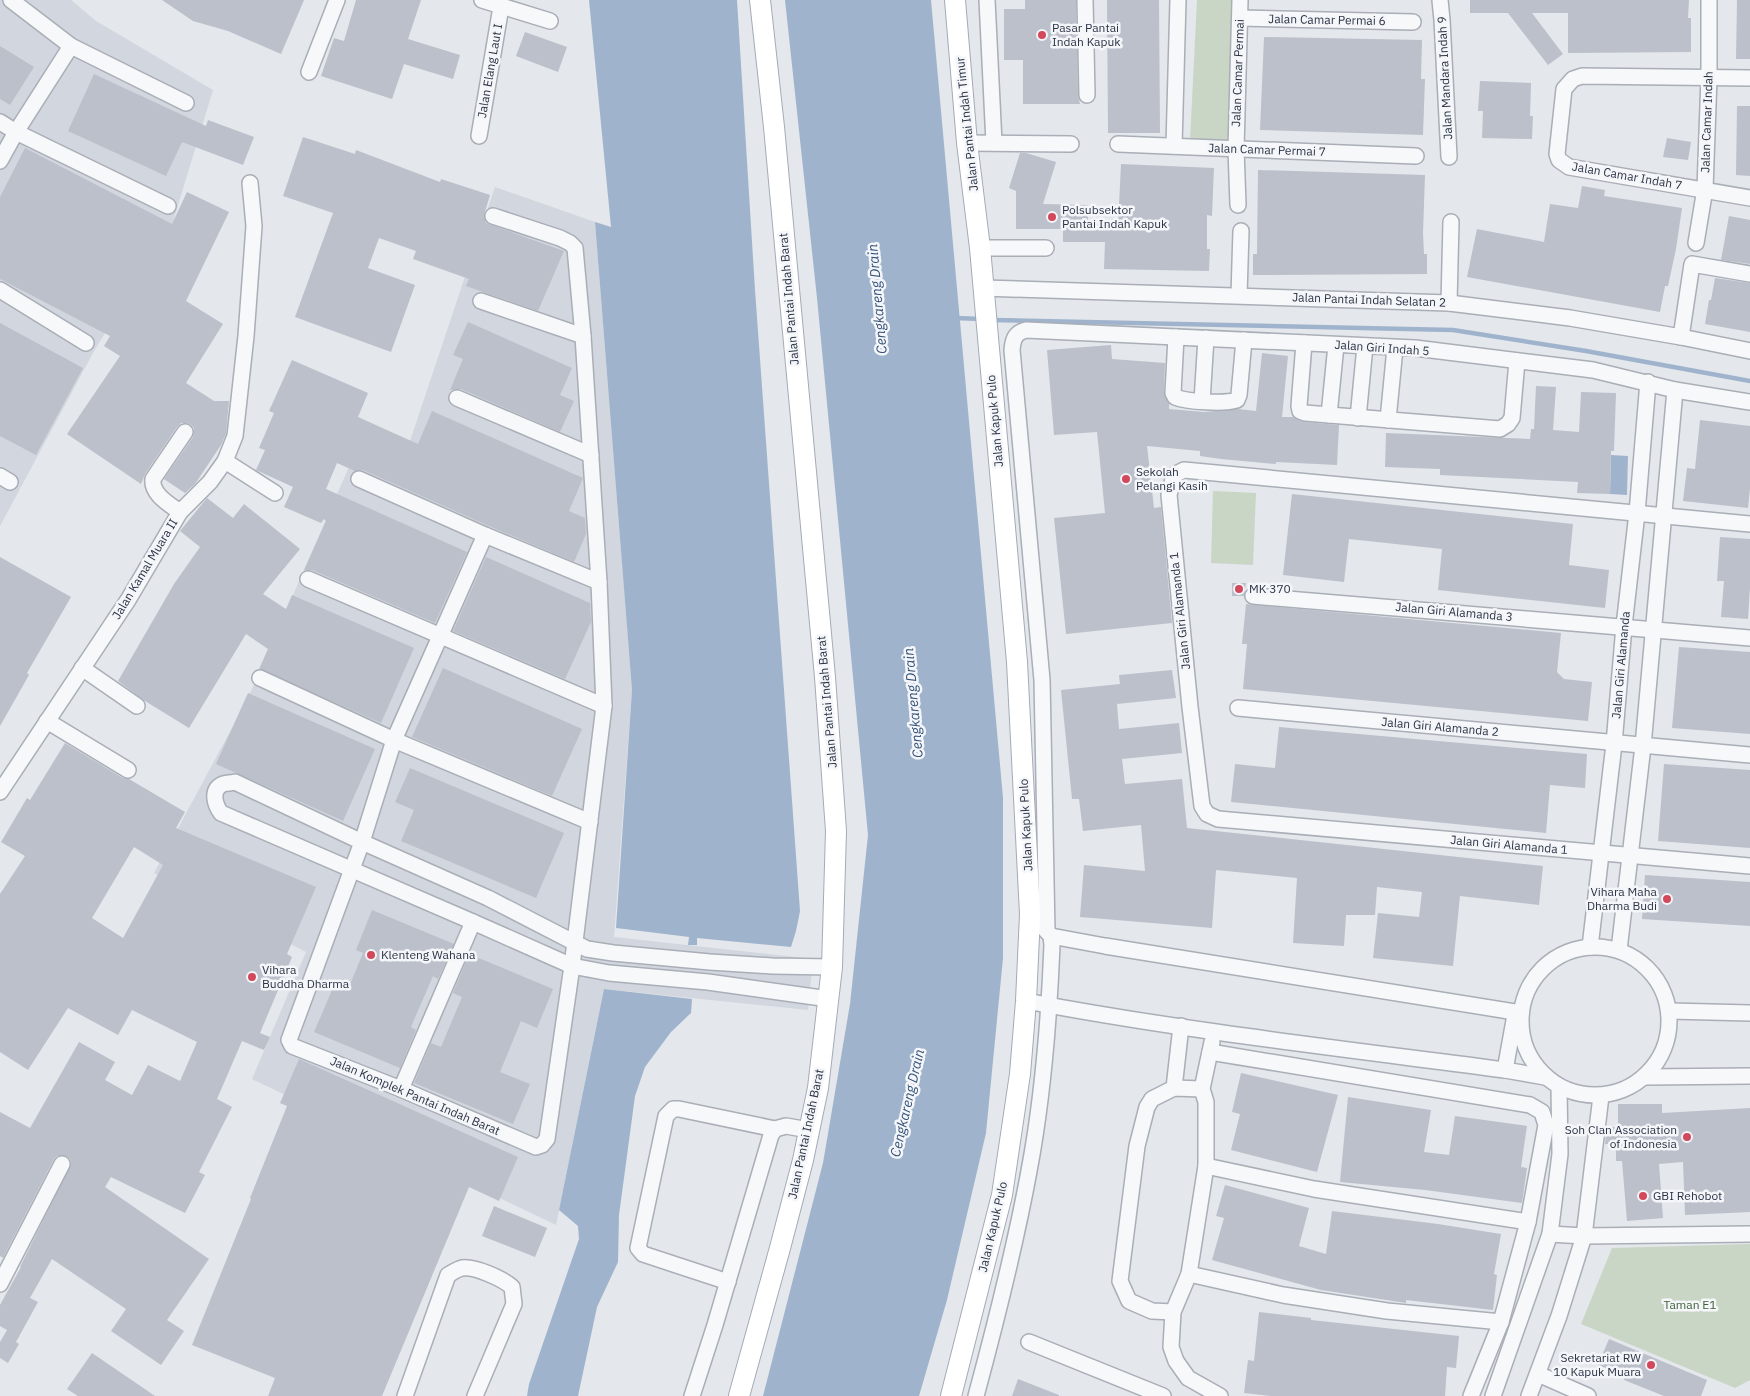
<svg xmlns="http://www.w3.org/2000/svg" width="1750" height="1396" font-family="'IBM Plex Sans',sans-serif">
<rect width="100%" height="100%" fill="#e4e7ec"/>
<!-- built -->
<g fill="#d2d6de">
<path d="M0,0h71l25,21 117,69 -41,135 -78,126 -94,175z"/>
<path d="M495,187l100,35 37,468 -18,247 199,22 -5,51 -204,-21 -48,236 -304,-146 54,-127 -152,-79 94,-175 118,-270 41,22z"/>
</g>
<!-- green -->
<g fill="#c9d6c5">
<path d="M1197,0h49l-6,144 -50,-3z"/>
<path d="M1213,491l43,2 -3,72 -42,-2z"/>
<path d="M1750,1244v136l-15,8 -154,-64 31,-76z"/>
</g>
<!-- water -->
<g fill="#9fb4cc">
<path d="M589,0h148l18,290 45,621 -4,20 -5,16 -94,-9v7h-9l1,-8 -73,-9 16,-238 -37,-468 16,5z"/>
<path d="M785,0h146l72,798v160l-17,175 -39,167 -28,96h-156l60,-233 27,-159 18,-169 -51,-537z"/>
<path d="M1611,455l17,1 -1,39 -17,-1z"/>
<path d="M604,989l88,10 -1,14 -20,19 -26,35 -10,29 -16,119 -1,47 -21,45 -19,89h-51l2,-12 50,-145 -1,-13 -19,-16z"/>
</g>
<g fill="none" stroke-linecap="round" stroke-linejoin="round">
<!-- stream -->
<g stroke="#9fb4cc" stroke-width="4.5">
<path d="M955,318l27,1"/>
<path d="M992,320l461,10 133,21 164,30"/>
</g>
</g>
<!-- building -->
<g fill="#bbc0ca" fill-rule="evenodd">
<path d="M162,0h142l-23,54 -53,-23 -35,-10z"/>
<path d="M356,0h65l-13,39 52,16 -7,24 -49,-15 -12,35 -71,-23 13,-38 10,3z"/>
<path d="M1025,0h51l2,95 2,9h-57v-44h-19v-51h21z"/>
<path d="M1107,0h52l1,133h-52z"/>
<path d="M1470,0h219l-1,18h3v34l-123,1v-40h-36l31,41 -15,11 -40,-52h-38z"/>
<path d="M1737,0h13v59h-14z"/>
<path d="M525,32l42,15 -9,25 -42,-16z"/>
<path d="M1264,37l158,3 -1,39h4l-2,56 -163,-5z"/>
<path d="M0,46l34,21 -24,38 -10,-6z"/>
<path d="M94,74l112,52 2,-6 46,17 -11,28 -61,-23 -16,34 -98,-45z"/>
<path d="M1480,81l51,2 -1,33h3l-1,23 -50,-1 1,-27h-5z"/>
<path d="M1737,106h13v70l-14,-1z"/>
<path d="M303,137l52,17 1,-4 84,32 1,-3 49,16 -6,20 2,8 78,28 -26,60 -72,-25 3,-7 -56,-20 3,-8 -37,-13 -11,30 47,17 -24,67 -96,-35 38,-104 -50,-17z"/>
<path d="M1667,138l24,4 -3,18 -25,-3z"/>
<path d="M25,148l147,76 15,-32 42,20 -43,89 37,23 -37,59 28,18h15l-3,33 -5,11 -26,39 -10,9 -21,-14 29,-42 1,-9 -4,-4 -9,-1 -4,4 -32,47 -4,10 -74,-50 53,-78 -16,-10 6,-10 -110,-57v-82z"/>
<path d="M1020,153h6l30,9 -13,42 45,1v19l30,1 3,-61 93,4 -2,48 -5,-1v34h3l-1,22 -105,-2 1,-27h-42v-13h-47v-38l-7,-3z"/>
<path d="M1258,170l167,5 -2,58 1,21h3v20l-174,1v-21h4z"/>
<path d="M1582,186l23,4 -1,6 78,12 -6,41 -8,37h-3l-5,26 -193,-35 10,-48 67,13 6,-38 28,4z"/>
<path d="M1729,216l21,4v44l-29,-4z"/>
<path d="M1715,278l35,5v49l-45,-8 4,-24h2z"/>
<path d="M468,322l104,46 -12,27 14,6 -14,31 -99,-43 -11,1 13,-31 -10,-4z"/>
<path d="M0,323l83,45 -47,87 -36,-19z"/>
<path d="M1111,345l1,14 53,4 -1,29 5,12v5l35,3 34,-3 18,2 6,-58 26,3 -6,61h11l11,5 35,3 -2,40 -61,-3v2l-55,-5 -21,-3v-5l-53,-5 7,62 7,-1 11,116 -106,11 -12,-116 51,-5 -8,-81 -43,3 -7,-85z"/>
<path d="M292,360l76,33 -10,24 60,27 14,-33 151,67 -14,33 16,7 1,16 -12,28 -85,-36 -126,-56 -8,1 -18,-8 -11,26 141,63 -32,71 -123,-53h-8l22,-49 -2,-2 -3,4 -37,-16 9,-20 -37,-17 9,-20 -6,-2 15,-35 -5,-2z"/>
<path d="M1536,386l20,1 -3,43 26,2 2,-40 35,1 -2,58h-3l-1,43 -33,-1 1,-11 -138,-7v-6l-55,-2 1,-34 144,6 1,-10h3z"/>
<path d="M1700,420l50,6v62l-2,20 -65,-7 4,-33 8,1z"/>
<path d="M1292,494l281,30 -4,41 40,5 -4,38 -167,-18 4,-41 -93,-10 -5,43 -61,-7z"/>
<path d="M207,498l26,20 11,-14 56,45 -37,45 23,15 6,-14 122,53 -33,75 -122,-54 9,-20 -22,-15 -57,94 -44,-27 -27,-20 56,-97 26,-37 -20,-16z"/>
<path d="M1720,537l30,2v48l-2,32 -27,-2 3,-36h-7z"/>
<path d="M0,557l71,40 -44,76 2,2 -29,51z"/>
<path d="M486,557l104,46 1,19 -26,57 -112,-48z"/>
<path d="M1232,583h14l-2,13h-12z"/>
<path d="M1246,604l315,29 -4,39 7,7 28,3 -4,39 -345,-32 4,-45h-5z"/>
<path d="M1679,647l71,5v82l-78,-6z"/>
<path d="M443,668l139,61 -30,67 -140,-59z"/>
<path d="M1172,670l4,28 -59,6 2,25 60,-6 3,30 -60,6 3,25 57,-5 5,49 356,38 -4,39 -79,-9 -7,70 -80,-8 5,-45 41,4 3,-25 -45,-5 -2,28h-29l-2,31 -51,-3 4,-65 -81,-8 -4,58 -132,-11 4,-52 61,6 -4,-46 -58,6 -4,-32h-7l-11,-109 59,-6 -1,-9z"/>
<path d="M248,693l127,56 -32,72 -127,-57z"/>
<path d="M1279,727l308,27 -2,34 -35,-3 -4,48 -315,-31 4,-38 40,4z"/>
<path d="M65,743l58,35 6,1 56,33 -9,16 140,59 -29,67 5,3 -32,76 10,4 -6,13 -22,-9 -25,58 15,8 -33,65 6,3 -20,38 -74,-36 -6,10 104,72 -42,61 17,11 -23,34 -50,-34 15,-22 -74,-50 -22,39 8,4 -22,40 3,2 -11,19 -8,-5v-16l7,-12 -7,-4v-21l21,-38h-1l51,-103 -1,-5 -4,-3h-9l-3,3 -51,99 -3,-2v-144l30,16 49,-86 36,20 -10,18 27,15 16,-30 32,16 17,-39 -65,-32 -14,25 -50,-27 -40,62 -28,-18v-158l25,-38 -24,-14 26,-44 3,2zM134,847l29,18 -40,73 -31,-20z"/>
<path d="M1664,764l86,6v78l-92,-7z"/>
<path d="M410,768l154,65 -28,65 -135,-57 13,-31 -19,-8z"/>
<path d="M1645,875l105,7v44l-108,-7z"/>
<path d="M372,910l82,34 -16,35 -5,-3 -22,51 5,3 -16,38 -86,-36 22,-51 13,6 14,-34 -7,-3z"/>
<path d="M469,954l84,35 -16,39 -16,-7 -21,51 30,12 -17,40 -99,-41 17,-40 10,4 21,-50 -9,-4z"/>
<path d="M299,1059l219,98 -19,44 -30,-14 -87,209h-114l7,-18 -83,-33 59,-146 -1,-1 37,-92 -7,-3z"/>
<path d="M1241,1073l97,22 -21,77 -86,-22 9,-36 -8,-2z"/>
<path d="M1348,1097l83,13 -7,42 25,3 6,-39 72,10 -6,41 6,1 -5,35 -97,-13 -85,-8z"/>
<path d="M1618,1104h44v9l88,-5v104l-65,3 -2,-53 -24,2 4,54 -36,3 -5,-60h-6v-17h-11l2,-17h11z"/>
<path d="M1225,1185l84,23 -10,38 27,8 6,-43 106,13 63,10 -7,40 3,1 -4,35 -87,-10v3l-85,-13 -109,-30 12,-42 -8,-2z"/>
<path d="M494,1206l53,22 -12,29 -53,-21z"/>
<path d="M1259,1312l52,6v2l148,16 -3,32 -9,-1 -2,29h-174l-27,-3 4,-33 6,1z"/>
<path d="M1609,1339l98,41 -6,16h-37l-40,-16 1,-3 -27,-12z"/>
<path d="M92,1353l63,43h-77l-11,-7z"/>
<path d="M1018,1379l41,16v1h-47z"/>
</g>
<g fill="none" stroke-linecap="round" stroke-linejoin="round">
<defs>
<g id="minor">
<path d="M11,0l60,46 115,57"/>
<path d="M482,0l68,21"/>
<path d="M987,0l7,143"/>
<path d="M1085,0l2,95"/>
<path d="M1440,0l2,20 7,137"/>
<path d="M1240,18l173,4"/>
<path d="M309,72l28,-72"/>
<path d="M1750,78l-168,-2 -9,3 -9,10 -7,65 2,6 10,7 181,31"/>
<path d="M0,122l16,10 152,74"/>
<path d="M479,136l22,-129"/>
<path d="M967,143l104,1"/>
<path d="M1118,144l298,12"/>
<path d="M1174,146l4,-146"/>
<path d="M0,161l16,-29 55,-86"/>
<path d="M1238,205l-2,-56 4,-149"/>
<path d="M493,216l67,22 10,5 5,5 8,88"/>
<path d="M1696,243l9,-54 4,-112v-77"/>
<path d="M980,248h66"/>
<path d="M983,288l466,15 121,15 111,19 69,14"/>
<path d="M0,290l86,53"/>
<path d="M1239,295l2,-64"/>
<path d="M481,301l102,35 16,246 5,124 -32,260 -25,173 -5,6 -6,2 -135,-58 -109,-43 -3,-6 73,-198 32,-102 91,-205"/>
<path d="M1449,303l2,-81"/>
<path d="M1176,337l-3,56 2,4c12,5 50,7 62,3l2,-5 5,-55"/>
<path d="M1681,337l11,-73 58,10"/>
<path d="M1304,343l-5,63 1,5 5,2 195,16 8,-5 4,-6 5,-57"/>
<path d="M457,398l134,57"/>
<path d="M1202,401l4,-63"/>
<path d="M1329,415l7,-70"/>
<path d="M1358,418l7,-72"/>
<path d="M1388,420l7,-72"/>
<path d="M225,461l50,32"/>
<path d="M0,476l10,6"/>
<path d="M359,479l126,56 114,47"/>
<path d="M180,512c-11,-8 -29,-18 -27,-33l32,-47"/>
<path d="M1750,524l-566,-54 -10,5 -5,20 21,212 12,99 5,8 11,5 532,47"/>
<path d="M308,579l296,127"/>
<path d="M1253,596l497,42"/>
<path d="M82,668l55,38"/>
<path d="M260,678l134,62 196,82"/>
<path d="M1238,708l512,47"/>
<path d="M47,721l81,49"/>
<path d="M0,792l128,-192 52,-88 30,-30 15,-21 10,-25 11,-100 8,-110 -4,-43"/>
<path d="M1047,931l-5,-251 -30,-330c1,-11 3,-17 14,-20l389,18 178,22 82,20 75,12"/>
<path d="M1051,936l54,10 416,67"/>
<circle cx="1595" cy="1021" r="74"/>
<path d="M1590,947l24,-203 10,-118 13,-113 11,-131"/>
<path d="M1619,950l24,-204 32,-356"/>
<path d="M829,999l-121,-17 -99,-9 -37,-7 -99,-44 -252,-109c-6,-8 -11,-23 2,-29 3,-1 9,-1 12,-2l127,60 126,56 99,51 26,4 97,9 62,4 60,1"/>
<path d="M1026,1001c159,30 319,48 479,69l40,7"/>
<path d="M1670,1011l80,2"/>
<path d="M1212,1042l-10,47 4,13v64l-17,108 -16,38 -2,35 5,14 12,17 32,18"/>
<path d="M1210,1052l320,53 12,7 4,13 -18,97 -27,100 -30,74"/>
<path d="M1505,1070l10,-55"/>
<path d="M1646,1077l104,-1"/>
<path d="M1174,1088l7,-62"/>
<path d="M401,1089l72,-167"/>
<path d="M1206,1166l108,23 214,33"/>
<path d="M1550,1234l34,2 166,-2"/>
<path d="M1189,1274l94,21 104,16 114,11"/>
<path d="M728,1282l-85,-28 -5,-6 28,-132 7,-7h6l96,20"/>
<path d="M0,1284l62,-120"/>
<path d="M1173,1312l-21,-1 -23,-10 -9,-20 17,-135 10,-39 5,-8 22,-11 28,1"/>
<path d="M1029,1342l134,54"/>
<path d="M1538,1374l50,22"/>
<path d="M405,1396l43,-121c4,-2 9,-6 14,-7 13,-2 41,11 50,19l2,17 -39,92"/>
<path d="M692,1396l23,-71 56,-190 4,-6 11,-3 23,4"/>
<path d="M976,1396c20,-74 39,-149 53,-225 14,-74 20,-150 23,-226l-1,-9 -11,-12"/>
<path d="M1493,1396l57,-162 10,-80 -1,-67"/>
<path d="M1529,1396l30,-80 25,-80 17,-140"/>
</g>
<g id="major">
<path d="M739,1396l41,-148 23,-88 15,-72 14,-121 4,-136 -11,-154 -51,-550 -14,-127"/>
<path d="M951,1396l51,-201 18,-121 6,-73 4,-87 -13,-252 -37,-414 -13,-105 -12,-143"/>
</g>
</defs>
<!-- minor casing -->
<use href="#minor" stroke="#a9aeb7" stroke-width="18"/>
<!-- major casing -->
<use href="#major" stroke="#a3abb8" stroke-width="22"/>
<!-- minor -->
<use href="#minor" stroke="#f7f8fa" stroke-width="15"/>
<!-- major -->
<use href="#major" stroke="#fff" stroke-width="20"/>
</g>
<!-- markers -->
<g fill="#d1495b" stroke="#f4f6f9" stroke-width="2">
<circle cx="1042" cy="35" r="5"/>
<circle cx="1052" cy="217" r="5"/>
<circle cx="1126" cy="479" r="5"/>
<circle cx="1239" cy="589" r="5"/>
<circle cx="1667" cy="899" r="5"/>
<circle cx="371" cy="955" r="5"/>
<circle cx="252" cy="977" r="5"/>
<circle cx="1687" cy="1137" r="5"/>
<circle cx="1643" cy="1196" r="5"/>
<circle cx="1651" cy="1365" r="5"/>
</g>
<g text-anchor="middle" stroke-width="5" stroke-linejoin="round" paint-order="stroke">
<!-- street labels -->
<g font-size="12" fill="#2b3445" stroke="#f4f6f9">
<text transform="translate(1327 20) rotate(1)" y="4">Jalan Camar Permai 6</text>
<text transform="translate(490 71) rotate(-80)" y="4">Jalan Elang Laut I</text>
<text transform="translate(1238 73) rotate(-88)" y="4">Jalan Camar Permai</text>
<text transform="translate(1445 78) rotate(-93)" y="4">Jalan Mandara Indah 9</text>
<text transform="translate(1707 122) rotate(-88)" y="4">Jalan Camar Indah</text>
<text transform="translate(967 124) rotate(-96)" y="4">Jalan Pantai Indah Timur</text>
<text transform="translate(1267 150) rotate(2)" y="4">Jalan Camar Permai 7</text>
<text transform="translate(1627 176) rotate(10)" y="4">Jalan Camar Indah 7</text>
<text transform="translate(789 299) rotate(-95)" y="4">Jalan Pantai Indah Barat</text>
<text transform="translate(1369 300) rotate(2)" y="4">Jalan Pantai Indah Selatan 2</text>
<text transform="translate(1382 348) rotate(4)" y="4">Jalan Giri Indah 5</text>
<text transform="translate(995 421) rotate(-95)" y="4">Jalan Kapuk Pulo</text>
<text transform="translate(145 569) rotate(-59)" y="4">Jalan Kamal Muara II</text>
<text transform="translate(1180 611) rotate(-96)" y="4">Jalan Giri Alamanda 1</text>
<text transform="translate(1454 612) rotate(5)" y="4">Jalan Giri Alamanda 3</text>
<text transform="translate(1621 665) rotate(-85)" y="4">Jalan Giri Alamanda</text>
<text transform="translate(827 702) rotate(-95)" y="4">Jalan Pantai Indah Barat</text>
<text transform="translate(1440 727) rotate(5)" y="4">Jalan Giri Alamanda 2</text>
<text transform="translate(1026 825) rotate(-93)" y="4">Jalan Kapuk Pulo</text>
<text transform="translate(1509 845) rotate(5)" y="4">Jalan Giri Alamanda 1</text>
<text transform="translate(415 1096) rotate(23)" y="4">Jalan Komplek Pantai Indah Barat</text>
<text transform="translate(806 1134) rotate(-78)" y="4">Jalan Pantai Indah Barat</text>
<text transform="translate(993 1227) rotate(-77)" y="4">Jalan Kapuk Pulo</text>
</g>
<!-- poi labels -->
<g font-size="12" fill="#2b3445" stroke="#f4f6f9" text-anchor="start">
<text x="1052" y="32">Pasar Pantai<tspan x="1052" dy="14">Indah Kapuk</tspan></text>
<text x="1062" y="214">Polsubsektor<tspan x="1062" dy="14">Pantai Indah Kapuk</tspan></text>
<text x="1136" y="476">Sekolah<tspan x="1136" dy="14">Pelangi Kasih</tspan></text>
<text x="1249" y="593">MK 370</text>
<text x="1657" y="896" text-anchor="end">Vihara Maha<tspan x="1657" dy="14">Dharma Budi</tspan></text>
<text x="381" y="959">Klenteng Wahana</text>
<text x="262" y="974">Vihara<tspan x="262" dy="14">Buddha Dharma</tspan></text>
<text x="1677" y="1134" text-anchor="end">Soh Clan Association<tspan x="1677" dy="14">of Indonesia</tspan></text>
<text x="1653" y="1200">GBI Rehobot</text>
<text x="1641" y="1362" text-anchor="end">Sekretariat RW<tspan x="1641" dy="14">10 Kapuk Muara</tspan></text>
</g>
<!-- park labels -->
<g font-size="12" fill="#3f6138" stroke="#f4f6f9">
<text x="1690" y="1309">Taman E1</text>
</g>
<!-- water labels -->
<g font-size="14" font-style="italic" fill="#34527a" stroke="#f4f6f9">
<text transform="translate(877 299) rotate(-95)" y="5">Cengkareng Drain</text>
<text transform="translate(913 703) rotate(-95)" y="5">Cengkareng Drain</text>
<text transform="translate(907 1103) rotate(-77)" y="5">Cengkareng Drain</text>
</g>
</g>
</svg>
